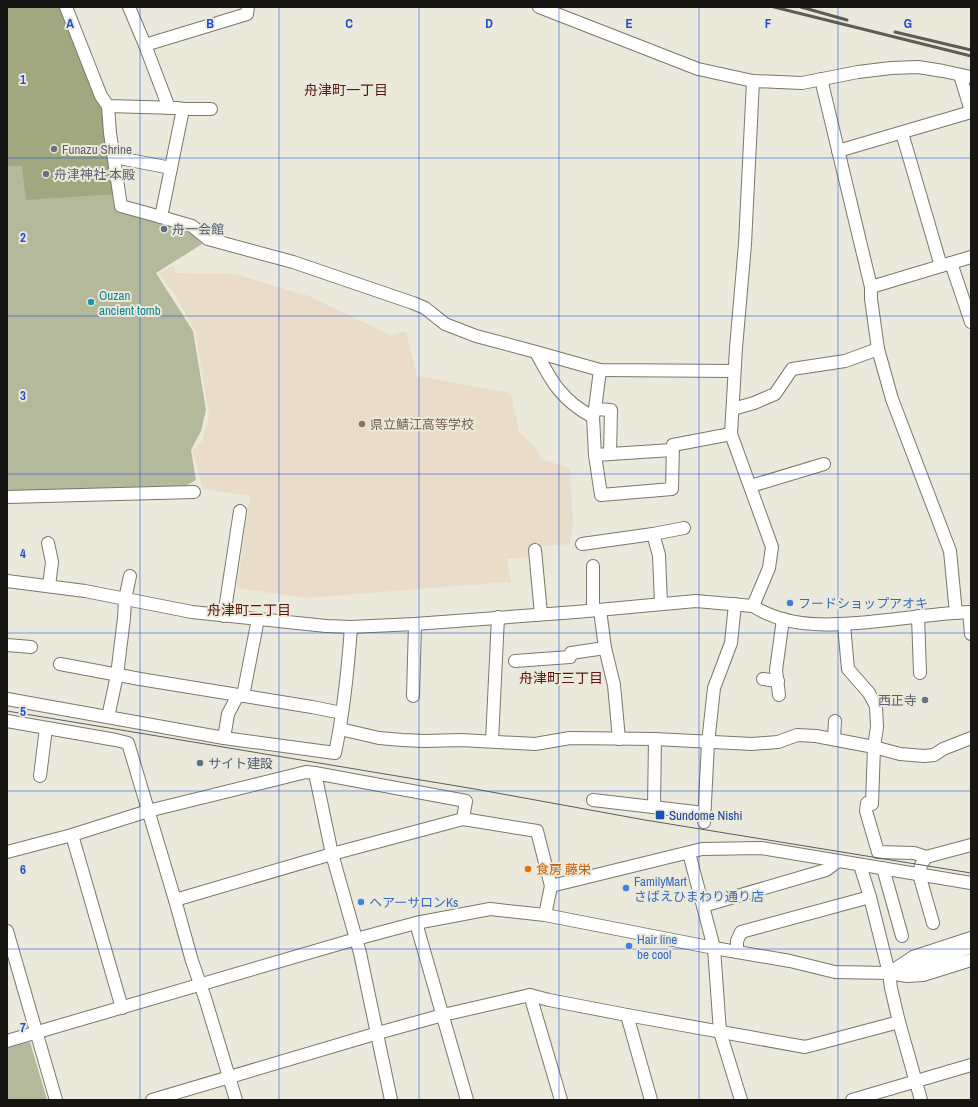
<svg xmlns="http://www.w3.org/2000/svg" width="978" height="1107" font-family="'Archivo Narrow','Noto Sans JP',sans-serif">
<rect width="100%" height="100%" fill="#ebe9db"/>
<!-- education -->
<path fill="#e9ddc9" d="M172,265l5,8 58,1 74,22 81,39 16,-4 11,45 94,17 8,39 18,17 4,10 29,9 3,57 -3,19 -36,3 -3,10 -24,2 4,23 -206,16 -68,-10 13,-92 -47,-7 -11,-39 10,-9 7,-26 -14,-84 -20,-36 -6,-7 -10,-14z"/>
<!-- green -->
<g fill="#b5b99b">
<path d="M22,165l94,29v15l18,4 58,17 1,5 9,9 -46,29 37,58 13,79 -5,21 -10,19 5,30 -12,7 -177,4v-325z"/>
<path d="M30,1042l17,58h-40v-52z"/>
</g>
<!-- forest -->
<path fill="#a1a77e" d="M7,7h54l41,99 14,88 -90,6 -4,-34h-15z"/>
<g fill="none" stroke-linecap="round" stroke-linejoin="round">
<defs>
<g id="minor">
<path d="M66,7l35,89 7,10 2,27 11,73 40,11 22,-108 -6,-1 -69,-2"/>
<path d="M129,7l16,38 24,63"/>
<path d="M539,7l159,62 55,12 49,2 56,-11 33,-4 27,-1 25,4 28,6"/>
<path d="M145,45l102,-31 1,-7"/>
<path d="M960,75l11,36"/>
<path d="M821,79l50,208v12l7,50 14,50 58,152 6,62"/>
<path d="M753,81l-8,163 -9,104 -5,86 41,113 -3,21 -16,38"/>
<path d="M183,109h28"/>
<path d="M902,133l39,133"/>
<path d="M838,151l133,-39"/>
<path d="M114,157l57,11"/>
<path d="M161,217l31,9 16,13 85,23 120,41 12,5 20,16 31,12 60,16 64,18 134,1"/>
<path d="M951,263l20,59"/>
<path d="M871,287l100,-30"/>
<path d="M536,352c15,29 26,49 57,65"/>
<path d="M600,370l-5,39 -2,8 2,38 6,40 71,-6 1,-44 58,-11"/>
<path d="M595,409l16,1 -1,44"/>
<path d="M733,409l21,-6 21,-9 17,-25 53,-8 33,-12"/>
<path d="M595,455l77,-5"/>
<path d="M751,486l73,-22"/>
<path d="M7,497l187,-5"/>
<path d="M653,534l31,-6"/>
<path d="M48,543l4,19 -3,24"/>
<path d="M582,544l71,-10 6,21 2,49"/>
<path d="M535,550l6,64"/>
<path d="M593,566v44"/>
<path d="M7,581l78,10 107,21 134,14 25,1 64,-3 161,-12 120,-11 57,5c41,27 99,18 144,13 25,-3 49,-6 74,-7"/>
<path d="M600,610l5,38 9,37 5,54"/>
<path d="M969,612l2,22"/>
<path d="M224,616l16,-105"/>
<path d="M918,616l2,57"/>
<path d="M844,625l4,44 21,24 7,13 1,21 -3,20 -2,57 -5,-1 -1,8 12,41 36,1 12,4"/>
<path d="M7,645l24,2"/>
<path d="M515,661l55,-4 1,-4 34,-5"/>
<path d="M60,664l80,15 172,28 30,6"/>
<path d="M763,679l15,2"/>
<path d="M779,695l-3,-25 7,-51"/>
<path d="M243,696l15,-77"/>
<path d="M413,696l2,-72"/>
<path d="M7,699l217,39 111,15c9,-42 13,-84 16,-126"/>
<path d="M108,717l9,-42 7,-57 1,-19 5,-23"/>
<path d="M7,721l109,19 12,3 47,157 17,61 13,37 31,102"/>
<path d="M340,729l39,9 23,2 23,1 36,-1 74,4 35,-6 85,1 97,5 26,-2 19,-7 19,1 58,11 26,7 24,2 10,-1 9,-6 28,-11"/>
<path d="M224,738l4,-24 10,-19"/>
<path d="M834,738l1,-17"/>
<path d="M492,741l6,-124"/>
<path d="M315,773l151,28 -3,18"/>
<path d="M40,776l6,-48"/>
<path d="M593,800l111,13"/>
<path d="M654,807l1,-68"/>
<path d="M704,822l4,-79 6,-55 17,-45 4,-39"/>
<path d="M72,835l50,173"/>
<path d="M7,852l65,-17 76,-24 158,-39 9,1 17,81 28,99 31,147"/>
<path d="M689,853l25,95 6,84 21,68"/>
<path d="M860,865l10,32 19,76 2,15 8,34 22,78"/>
<path d="M883,868l19,68"/>
<path d="M175,900l157,-46 131,-35 74,12 14,55 151,-37 59,-1 210,35"/>
<path d="M703,906l123,-36 11,-8"/>
<path d="M545,915l6,-29"/>
<path d="M416,923l51,177"/>
<path d="M933,923l-14,-49 2,-9 5,-8 45,-12"/>
<path d="M7,931l49,169"/>
<path d="M737,952v-11l4,-9 129,-35"/>
<path d="M900,970l34,-9 37,-14"/>
<path d="M889,973l24,-16 58,-19"/>
<path d="M530,995l31,105"/>
<path d="M627,1015l24,85"/>
<path d="M7,1041l349,-102 60,-16 74,-14 55,6 169,33 76,13 45,11 54,1 18,3 16,-1 48,-15"/>
<path d="M152,1100l226,-67 65,-18 87,-20 19,5 78,15 178,32 94,-25"/>
<path d="M852,1100l119,-35"/>
</g>
</defs>
<!-- minor casing -->
<use href="#minor" stroke="#7a786c" stroke-width="14"/>
<!-- minor -->
<use href="#minor" stroke="#fff" stroke-width="12"/>
<!-- tram -->
<path stroke="#5e5d55" stroke-width="1" d="M7,711l468,78 170,31 326,53"/>
<!-- rail -->
<g stroke="#5e5d55" stroke-width="3">
<path d="M774,7l197,49"/>
<path d="M801,7l46,13"/>
<path d="M895,32l76,18"/>
</g>
</g>
<!-- grid -->
<path fill="none" stroke="#1d4ed8" stroke-width="1" stroke-opacity="0.55" d="M140,7v1093M279,7v1093M419,7v1093M559,7v1093M699,7v1093M838,7v1093M7,158h964M7,316h964M7,474h964M7,633h964M7,791h964M7,949h964"/>
<!-- markers -->
<g fill="#6b7280" stroke="#ebe9db" stroke-width="1.5">
<circle cx="54" cy="149" r="4"/>
<circle cx="46" cy="174" r="4"/>
<circle cx="925" cy="700" r="4"/>
</g>
<g fill="#5c6f8a" stroke="#ebe9db" stroke-width="1.5">
<circle cx="164" cy="229" r="4"/>
<circle cx="200" cy="763" r="4"/>
</g>
<circle fill="#0f9aa8" stroke="#ebe9db" stroke-width="1.5" cx="91" cy="302" r="4"/>
<circle fill="#8d6e63" stroke="#ebe9db" stroke-width="1.5" cx="362" cy="424" r="4"/>
<g fill="#3f7fe0" stroke="#ebe9db" stroke-width="1.5">
<circle cx="790" cy="603" r="4"/>
<circle cx="626" cy="888" r="4"/>
<circle cx="361" cy="902" r="4"/>
<circle cx="629" cy="946" r="4"/>
</g>
<rect fill="#1a4fb4" stroke="#ebe9db" stroke-width="1.5" x="655" y="810" width="10" height="10" rx="2"/>
<circle fill="#e8710a" stroke="#ebe9db" stroke-width="1.5" cx="528" cy="869" r="4"/>
<g text-anchor="middle" stroke-width="4" stroke-linejoin="round" paint-order="stroke">
<!-- worship labels -->
<g font-size="13" fill="#5b616d" stroke="#ebe9db" text-anchor="start">
<text x="62" y="154">Funazu Shrine</text>
<text x="54" y="179">舟津神社 本殿</text>
<text x="917" y="705" text-anchor="end">西正寺</text>
</g>
<!-- service labels -->
<g font-size="13" fill="#4e5e75" stroke="#ebe9db" text-anchor="start">
<text x="172" y="234">舟一会館</text>
<text x="208" y="768">サイト建設</text>
</g>
<!-- culture labels -->
<g font-size="13" fill="#0d838f" stroke="#ebe9db" text-anchor="start">
<text x="99" y="300">Ouzan<tspan x="99" dy="15">ancient tomb</tspan></text>
</g>
<!-- education labels -->
<g font-size="13" fill="#785e54" stroke="#ebe9db" text-anchor="start">
<text x="370" y="429">県立鯖江高等学校</text>
</g>
<!-- shop labels -->
<g font-size="13" fill="#366cbe" stroke="#ebe9db" text-anchor="start">
<text x="798" y="608">フードショップアオキ</text>
<text x="634" y="886">FamilyMart<tspan x="634" dy="15">さばえひまわり通り店</tspan></text>
<text x="369" y="907">ヘアーサロンKs</text>
<text x="637" y="944">Hair line<tspan x="637" dy="15">be cool</tspan></text>
</g>
<!-- transit labels -->
<g font-size="13" fill="#164399" stroke="#ebe9db" text-anchor="start">
<text x="669" y="820">Sundome Nishi</text>
</g>
<!-- food labels -->
<g font-size="13" fill="#c56008" stroke="#ebe9db" text-anchor="start">
<text x="536" y="874">食房 藤栄</text>
</g>
<!-- neighbourhood labels -->
<g font-size="14" fill="#5b180c" stroke="#ebe9db">
<text x="346" y="95">舟津町一丁目</text>
<text x="249" y="615">舟津町二丁目</text>
<text x="561" y="683">舟津町三丁目</text>
</g>
</g>
<g font-size="13" text-anchor="middle" font-weight="bold" fill="#1d4ed8" stroke="#ebe9db" stroke-width="4" stroke-linejoin="round" paint-order="stroke">
<text x="70" y="28">A</text>
<text x="210" y="28">B</text>
<text x="349" y="28">C</text>
<text x="489" y="28">D</text>
<text x="629" y="28">E</text>
<text x="768" y="28">F</text>
<text x="908" y="28">G</text>
<text x="23" y="84">1</text>
<text x="23" y="242">2</text>
<text x="23" y="400">3</text>
<text x="23" y="558">4</text>
<text x="23" y="716">5</text>
<text x="23" y="874">6</text>
<text x="23" y="1032">7</text>
</g>
<!-- border -->
<rect width="978" height="1107" fill="none" stroke="#171612" stroke-width="16"/>
</svg>
